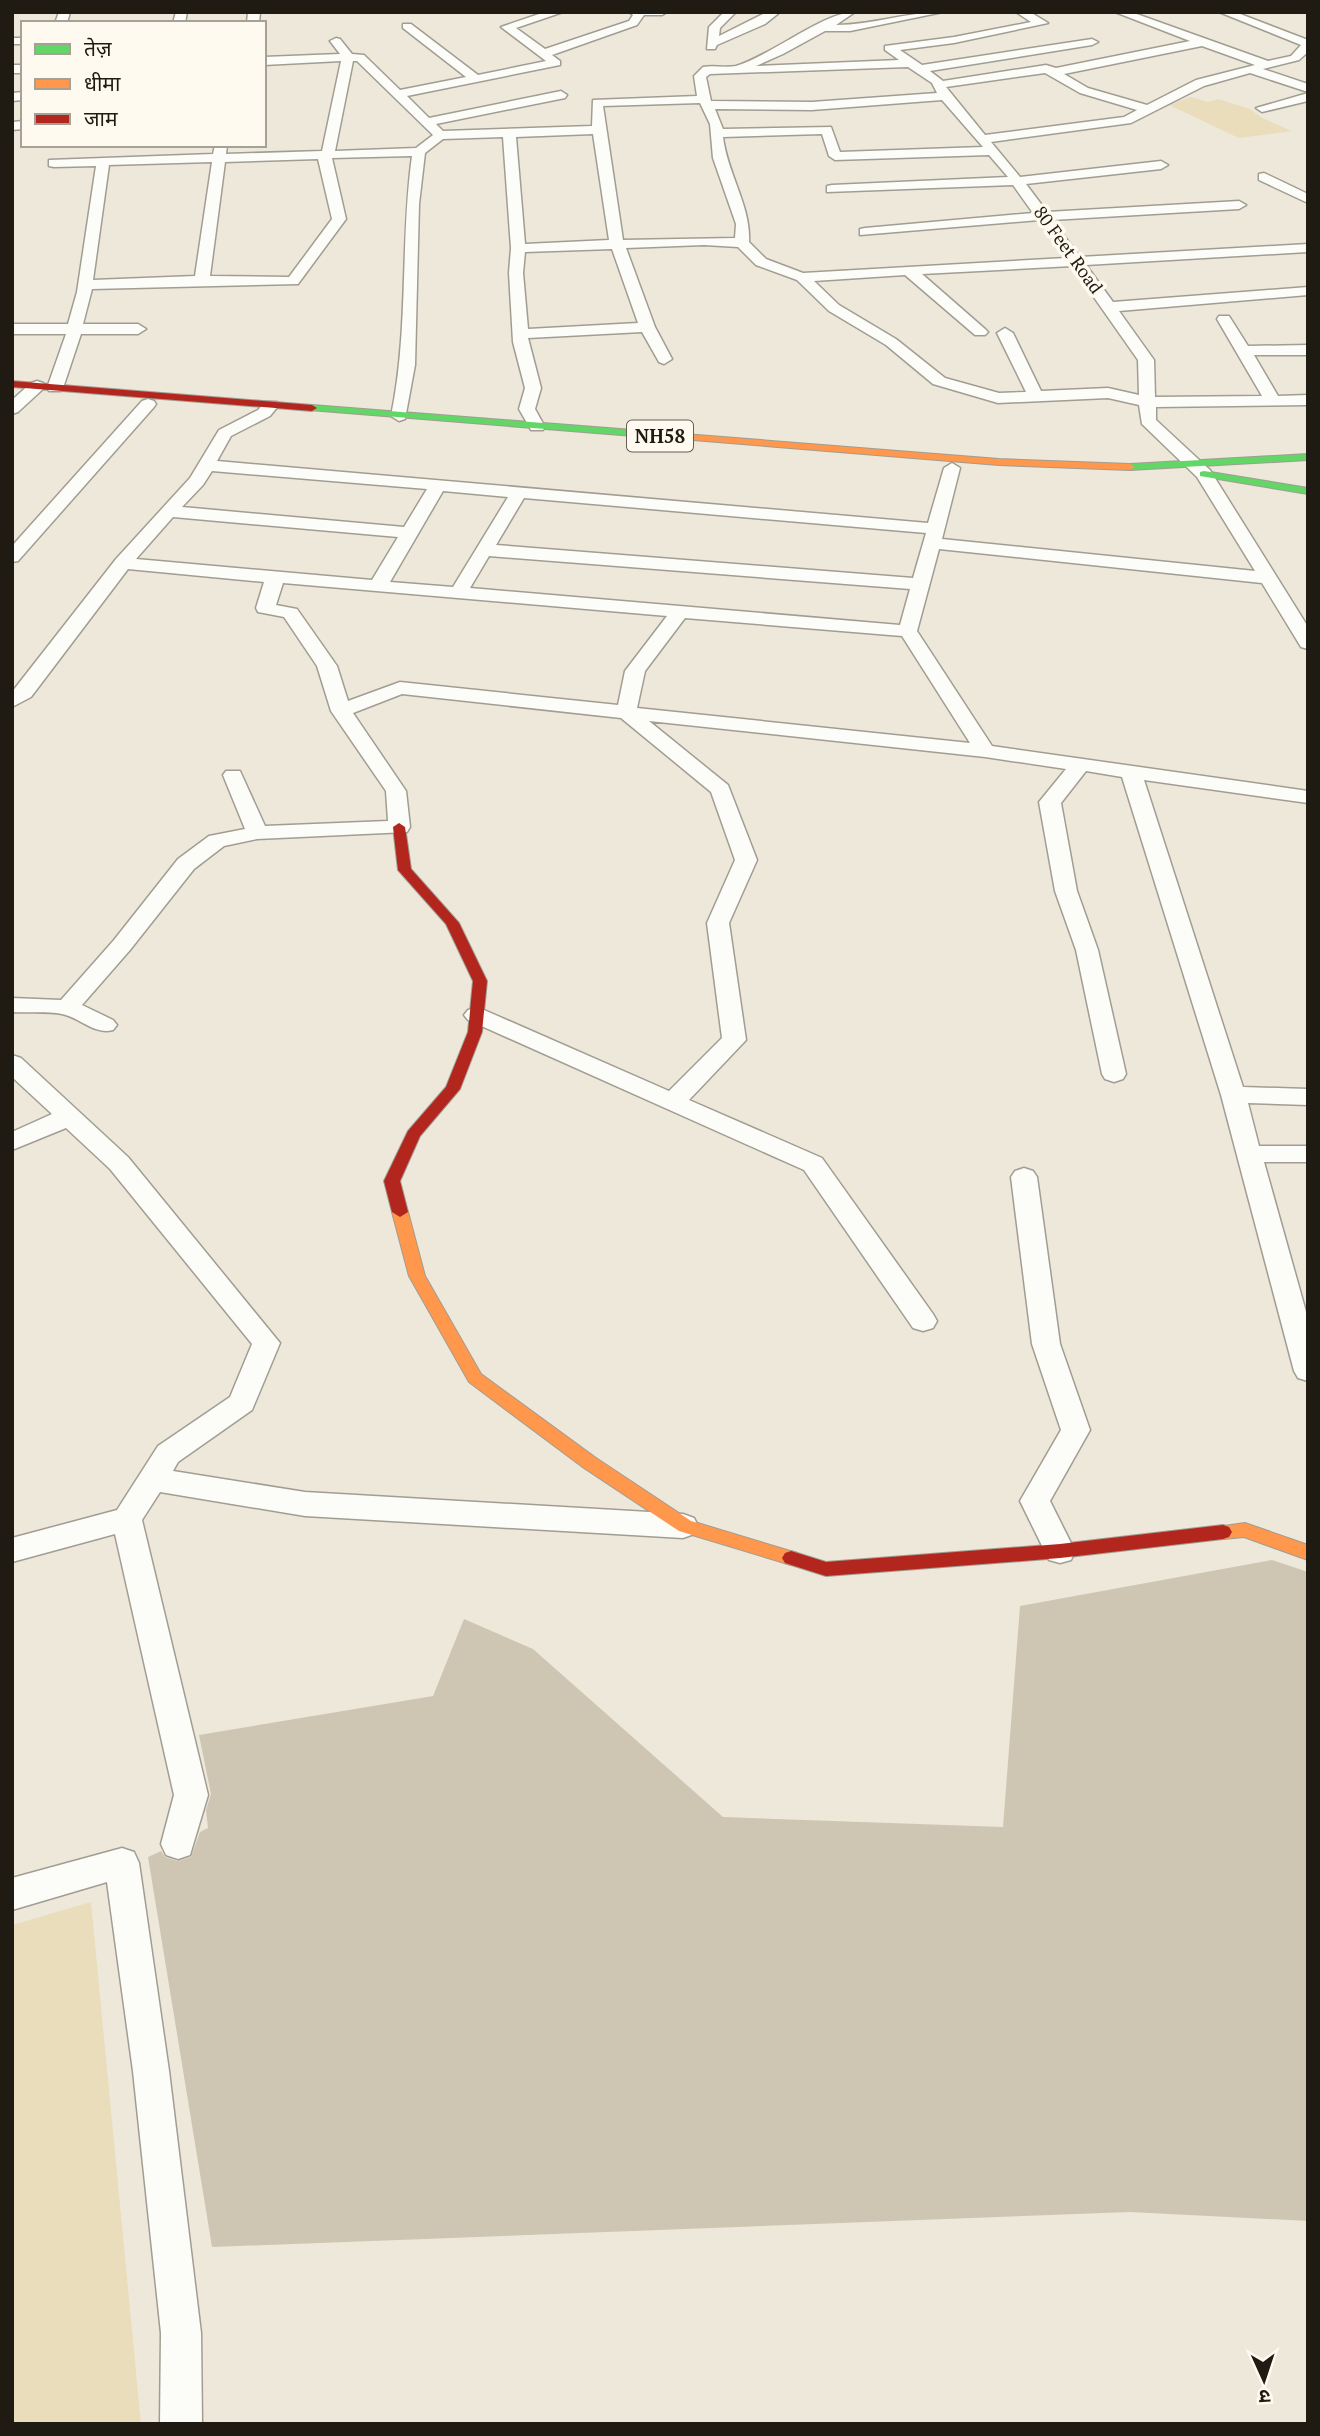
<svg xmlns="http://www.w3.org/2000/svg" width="1320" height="2436" font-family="'PT Serif','Noto Sans Devanagari',serif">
<rect width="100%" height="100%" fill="#eee8da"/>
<!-- green -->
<g fill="#eaddbc">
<path d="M1191,97l17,5 10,-3 32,10 12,9 30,13 -53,7 -70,-33z"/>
<path d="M91,1902l50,522h-129v-499z"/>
</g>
<!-- building -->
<path fill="#cec6b3" d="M1272,1560l36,12v649l-178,-9 -918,35 -64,-390 13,-6 4,6 12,4 14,-4 9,-25 8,-4 -2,-18 5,-16 -12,-59 234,-39 31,-77 69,30 190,168 280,10 17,-221z"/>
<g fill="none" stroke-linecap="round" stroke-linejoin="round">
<defs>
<g id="street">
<path d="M59,12h11l-3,11h-12z"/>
<path d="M176,12h11l-2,11h-12z"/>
<path d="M248,12h12l-1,11h-12z"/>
<path d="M545,12h18l-47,16 29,21 84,-28 4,-6 -4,-3h38l-5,3h-18l-7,10 -85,30 8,6v4l-153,31 22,22 132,-27 6,4 -2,3 -129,26 7,7 149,-5 1,-26 104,-4 -3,-20 9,-9c10,-2 22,1 33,-1 36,-11 88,-54 119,-54l-19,13c36,0 71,-13 107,-13l-93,19h-25l-42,23 -27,12 143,-6 -14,-10v-4l69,-9 77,-15 -15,-10h14l18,11 -94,20 -54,7 22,15 170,-26 6,3 -6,3 -162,26 13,10 103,-16 10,3 134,-27 -75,-29h16l137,49 23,-5 10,-11 -82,-33h16l73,28v12l-9,8 -36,9 45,15v8l-58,-19 -46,13 -73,37 -140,19 29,35 141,-16 7,4 -7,4 -135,15 21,28 192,-11 7,4 -7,4 -187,11 28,37 228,-13v8l-222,13 27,37 195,-15v8l-189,16 35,49 1,37 107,-1 -45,-77 2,-3h10l19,30 60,-1v10h-54l24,41 30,-1v10l-152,2v13l54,50 98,157v22l-7,-2 -39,-64 -323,-34 -22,82 75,115 316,45v12l-164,-23 99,307 65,2v16l-60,-2 11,43h49v16h-44l44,157v62l-10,-3 -4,-7 -73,-276 -99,-318 -36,-6 -25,32 16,88 21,59 28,124 -3,5 -9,3 -9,-3 -3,-5 -26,-124 -21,-59 -16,-89 27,-33 -81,-12 -336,-36 79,64 29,75 -28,63 17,117 -57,60 133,58 111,156 4,7 -4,7 -10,3 -10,-3 -109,-158 -336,-150 -4,-5 4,-5 8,-2 8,2 185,81 53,-53 -15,-115 28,-63 -24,-68 -90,-74 -219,-24 -49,19 53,78 4,36 -3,5 -150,7 -33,7 -30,23 -64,81 -48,55 31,15 4,5 -4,5c-19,5 -32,-12 -51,-16 -15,-3 -34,-1 -50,-2v-14l49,2 53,-60 64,-81 31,-23 36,-7 -22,-54 3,-4h14l25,55 123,-5 -2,-30 -55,-80 -14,-45 -33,-49 -26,-5 -2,-4 8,-26 -136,-13 -97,128 -19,10v-15l104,-133 74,-81 29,-48 39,-20 7,-8h12l2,3 -9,11 -39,20 -14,25 711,62 16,-55 8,-5 8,5 -18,71 313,32 -58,-94 -55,-53 -3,-19 -31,-7 -110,5 -65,-19 -47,-39 -57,-34 -32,-31 -41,-15 -18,-18 -34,-2 -78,3 29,79 17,32 -8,5 -5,-2 -17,-30 -114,6 13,50 -6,21 10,18 -2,3h-12l-12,-21 6,-21 -12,-46 -4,-69 2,-25 -8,-111 -60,2 -18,14 -6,51 -4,161 -10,54 -6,2 -8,-5c18,-86 9,-173 21,-260l-80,2 14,61 -48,65 -206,5 -9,35h55l8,5 -8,5h-57l-18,54 -2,3h-12l-2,-3 19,-54h-54v-10h56l9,-32 19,-126 -42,1 -5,-1v-6l164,-6 2,-9h12l-1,9 96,-3 19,-90 -77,4v-8l76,-3 -10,-13 6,-3 4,1 12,15 12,1 36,35 66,-13 -63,-49v-4h8l67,51 68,-14 -45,-34zM1202,46l53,19 -59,15 -49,25 -59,-17 -24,-14zM353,61h4l76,74 -17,13 -81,3zM908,67l24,16 5,10 -125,9 -101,-1 -5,-24 4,-3zM1045,73l35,20 57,17 -13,7 -139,18 -39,-48zM942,100l41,47 -143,5 -9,-25 -108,2 -8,-20 97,1zM700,103l10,21 3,34 23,66 -1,14 -112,2 -20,-134zM593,134l16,106 -84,4 -9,-107zM822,134l7,22 6,4 154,-5 19,22 -176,8 -5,1v6l186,-7 20,28 -168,15 -5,1v6l179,-15 27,38 -263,15 -37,-14 -17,-17c2,-36 -22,-69 -26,-105zM318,159l14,60 -43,58 -79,-1 15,-114zM212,162l-17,114 -102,4 16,-115zM612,249l26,74 -110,6 -5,-56 2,-21zM1072,266l66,94 1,35 -31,-7 -67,3 -28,-58 -8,-5 -8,5 29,59 -27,1 -54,-15 -49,-39 -57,-34 -25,-24 91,-6 70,60h10l3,-3 -3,-3 -63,-55zM212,471l215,18 -23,38 -222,-20 21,-22zM443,491l65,6 -55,90 -63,-5zM524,498l402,35 -13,45 -417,-33zM173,517l225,20 -26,43 -236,-21zM489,556l421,33 -10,36 -430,-37zM283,583l384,33 -42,55 -7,34 -218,-23 -52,19 -11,-35 -40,-57 -21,-4zM685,618l217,18 68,107 -333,-35 8,-37z"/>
<path d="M724,12h12l-16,16 -1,8 48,-24h13l-15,12 -48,21 -2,4h-8l2,-22z"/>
<rect x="12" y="38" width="11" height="6"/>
<rect x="12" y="65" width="11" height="8"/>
<path d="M23,92v8l-11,1v-8z"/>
<path d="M1308,93v8l-46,11 -6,-4z"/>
<path d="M23,121v8l-11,1v-8z"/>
<path d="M1264,173l44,21v9l-49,-23v-6z"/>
<path d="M37,381l6,2 2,3 -2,3 -25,23 -6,2v-14l19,-17z"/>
<path d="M148,399l6,2 2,3 -2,3 -136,154 -6,1v-16l130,-145z"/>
<path d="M12,1055l9,3 107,99 152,186 -28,67 -74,52 -5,9 132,21 378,22 11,4 4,8 -4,8 -11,4 -378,-22 -145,-24 -18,28 66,275 -18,60 -12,4 -12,-4 -5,-11 13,-49 -59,-261 -103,28v-24l105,-28 41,-64 72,-49 22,-53 -142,-175 -44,-41 -54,22v-18l40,-18 -40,-37z"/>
<path d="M1024,1168l9,3 4,6 23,167 30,86 -40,71 25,50 -4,9 -11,3 -11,-3 -29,-59 41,-71 -29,-86 -21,-167 4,-6z"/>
<path d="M122,1848l12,4 5,11 30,208 32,262 1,91h-42l1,-91 -28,-262 -26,-189 -95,28v-32z"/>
</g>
<g id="fast">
<path d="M312,405l334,26 5,3 -5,3 -337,-27 -2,-2z"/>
<path d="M1308,454v6l-178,10 -5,-3 5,-3z"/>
<path d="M1204,471l104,17v6l-108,-18v-4z"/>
</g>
<g id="slow">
<path d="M646,431l353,28 131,5 5,3 -5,3 -131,-5 -356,-29 -2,-2z"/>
<path d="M400,1207l8,5 17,64 56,98 115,84 95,63 106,32 3,5 -3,5 -6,2 -112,-34 -95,-63 -115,-86 -60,-106 -17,-64z"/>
<path d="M1245,1523l63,22v15l-64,-23 -21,2 -6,-2 -3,-5 3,-5z"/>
</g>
<g id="jam">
<path d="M12,381l300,24 5,3 -5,3 -300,-24z"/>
<path d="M399,823l6,4 6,42 48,54 28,58 -5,51 -22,57 -40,47 -20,45 8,31 -8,5 -8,-5 -8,-31 24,-50 38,-44 22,-55 5,-51 -27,-57 -48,-54 -5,-43z"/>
<path d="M1223,1525l6,2 3,5 -3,5 -6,2 -163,19 -234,18 -41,-13 -3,-5 3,-5 6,-2 35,11 234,-18z"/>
</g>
</defs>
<!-- street casing -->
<use href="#street" stroke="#a19d92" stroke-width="3"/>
<!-- fast casing -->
<use href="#fast" stroke="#a19d92" stroke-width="2"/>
<!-- slow casing -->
<use href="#slow" stroke="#a19d92" stroke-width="2"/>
<!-- jam casing -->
<use href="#jam" stroke="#a19d92" stroke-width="2"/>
<!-- street -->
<use href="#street" fill="#fcfcf9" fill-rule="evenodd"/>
<!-- fast -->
<use href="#fast" fill="#63d668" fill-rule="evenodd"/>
<!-- slow -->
<use href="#slow" fill="#ff974d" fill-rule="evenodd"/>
<!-- jam -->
<use href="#jam" fill="#b3261e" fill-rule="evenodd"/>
</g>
<g text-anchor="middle" stroke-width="7" stroke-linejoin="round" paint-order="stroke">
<!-- far-street labels -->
<g font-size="18" fill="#1f1b12" stroke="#fefaef">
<text transform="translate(1068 250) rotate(54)" y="6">80 Feet Road</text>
</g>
<!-- shield labels -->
<rect fill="#fefaef" stroke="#625e54" stroke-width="2" x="627" y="420.5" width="66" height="31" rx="5"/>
<g font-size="19" font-weight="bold" fill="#1f1b12">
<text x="660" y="443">NH58</text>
</g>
</g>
<!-- border -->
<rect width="1320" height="2436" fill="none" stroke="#1f1b12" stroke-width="28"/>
<!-- legend -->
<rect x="21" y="21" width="245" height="126" fill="#fefaef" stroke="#a5a197" stroke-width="2"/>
<rect x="35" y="44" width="35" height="10" fill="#63d668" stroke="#a5a197" stroke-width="2"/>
<text x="84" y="56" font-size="21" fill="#1f1b12">तेज़</text>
<rect x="35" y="79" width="35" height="10" fill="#ff974d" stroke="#a5a197" stroke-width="2"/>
<text x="84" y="91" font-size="21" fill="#1f1b12">धीमा</text>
<rect x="35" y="114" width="35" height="10" fill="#b3261e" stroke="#a5a197" stroke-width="2"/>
<text x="84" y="126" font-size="21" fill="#1f1b12">जाम</text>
<!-- north arrow -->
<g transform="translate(1264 2380) rotate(177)" stroke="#fefaef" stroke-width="5" paint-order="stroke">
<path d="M0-5L12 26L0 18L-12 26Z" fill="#1f1b12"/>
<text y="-10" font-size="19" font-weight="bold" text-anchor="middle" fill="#1f1b12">उ</text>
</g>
</svg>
